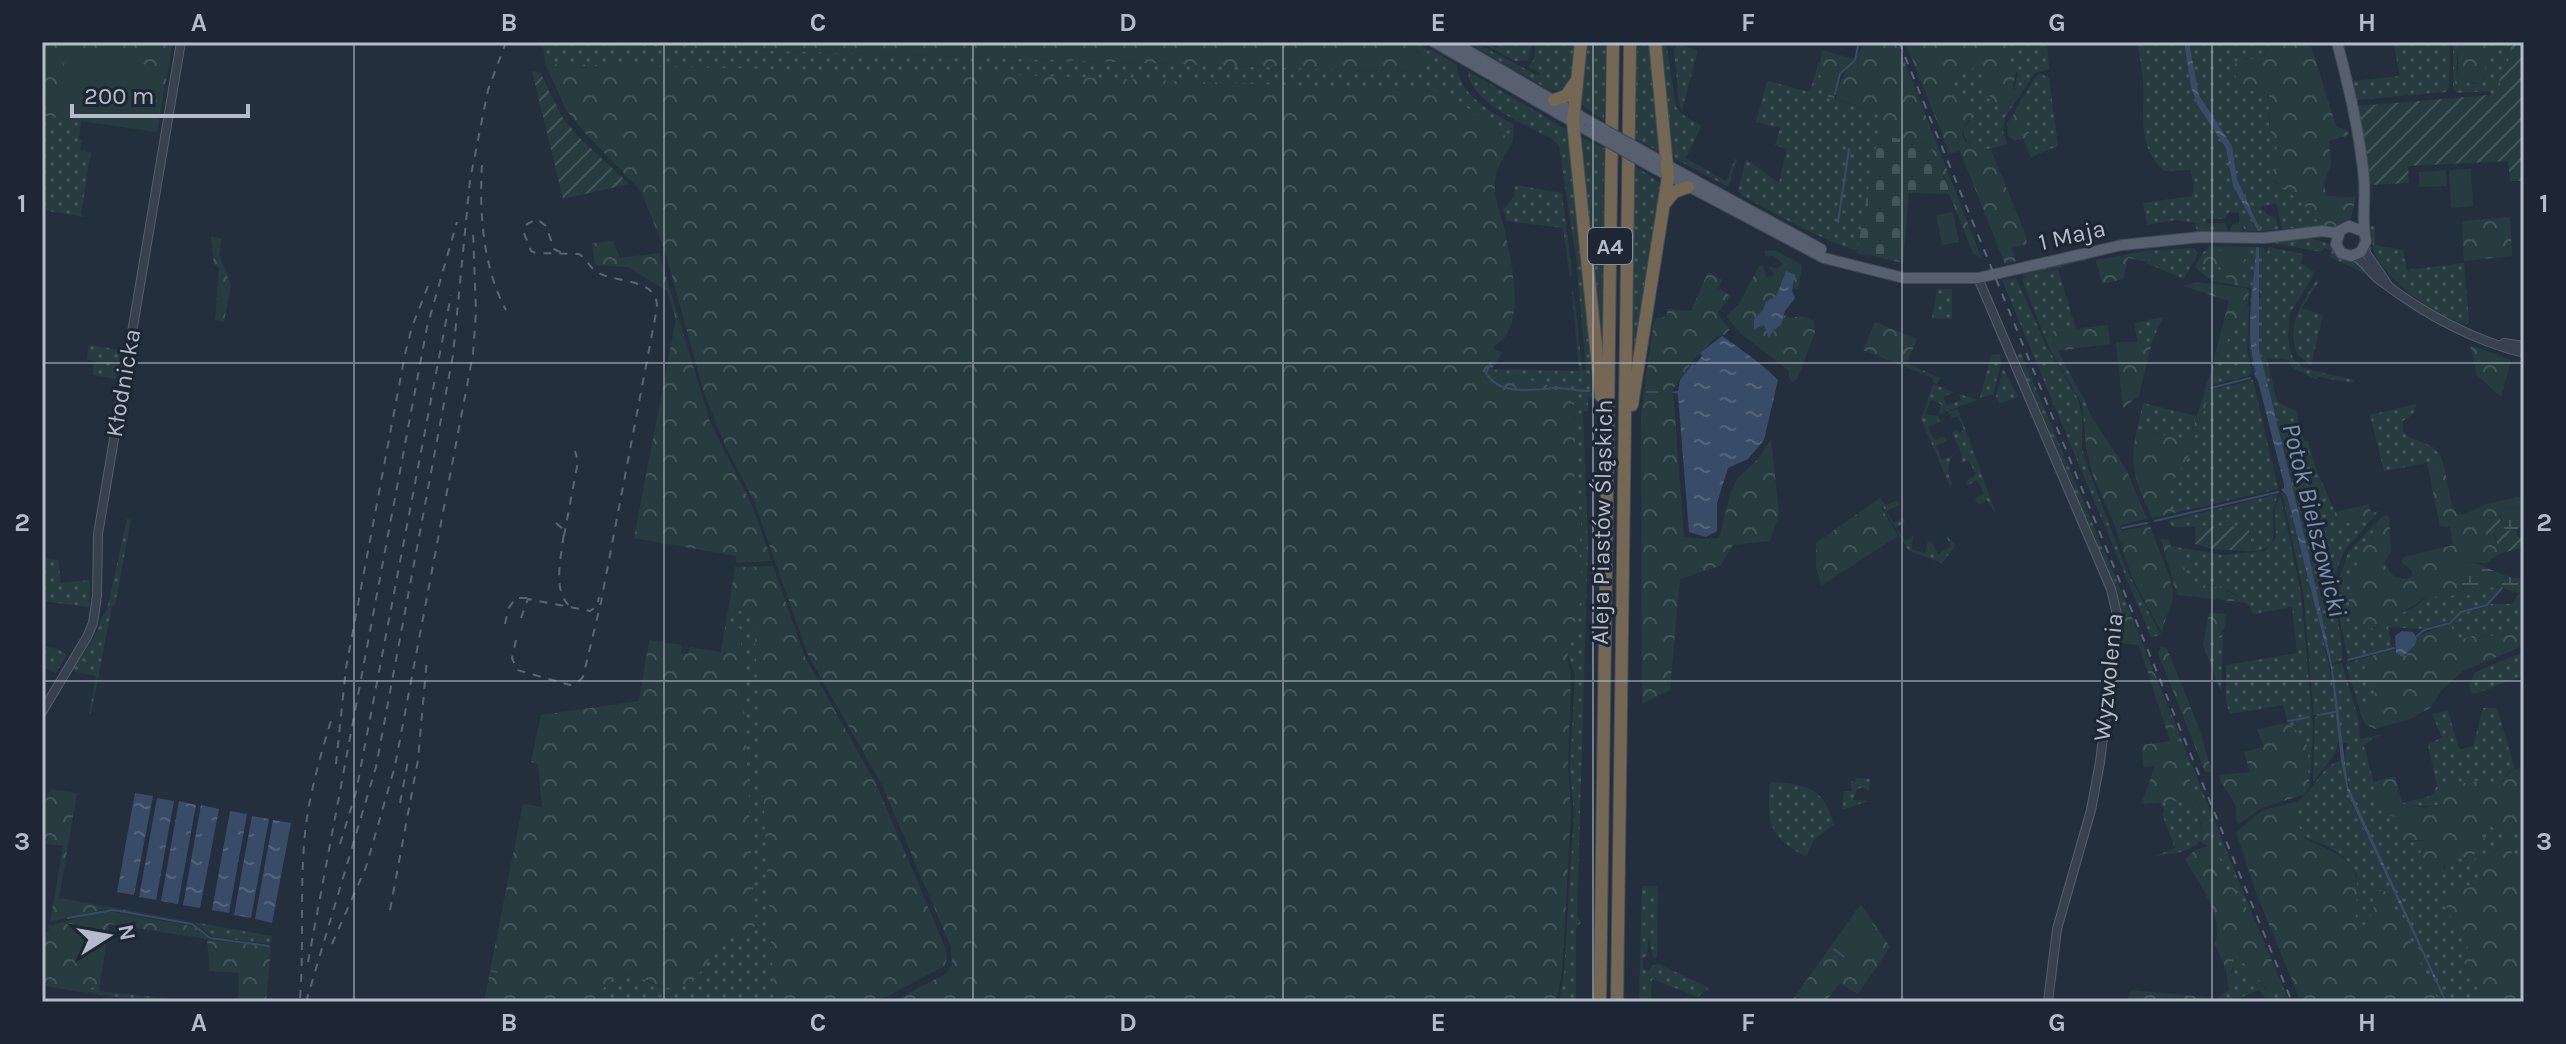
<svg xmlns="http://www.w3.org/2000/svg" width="2566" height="1044" font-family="Karla,sans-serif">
<defs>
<pattern id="grass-dots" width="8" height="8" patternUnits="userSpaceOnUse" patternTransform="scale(2)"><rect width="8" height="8" fill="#263c3f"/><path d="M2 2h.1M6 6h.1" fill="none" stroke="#435659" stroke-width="1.8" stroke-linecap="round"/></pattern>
<pattern id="forest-crowns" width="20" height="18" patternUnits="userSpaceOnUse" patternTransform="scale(2)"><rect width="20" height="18" fill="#263c3f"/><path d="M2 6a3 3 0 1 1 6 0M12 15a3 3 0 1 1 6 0" fill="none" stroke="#435659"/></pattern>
<pattern id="wetland-marsh" width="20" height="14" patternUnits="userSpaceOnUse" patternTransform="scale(2)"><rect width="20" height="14" fill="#263c3f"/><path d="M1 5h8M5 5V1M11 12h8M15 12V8" fill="none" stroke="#435659"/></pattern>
<pattern id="cemetery-stones" width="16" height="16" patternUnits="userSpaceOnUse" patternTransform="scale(2)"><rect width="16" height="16" fill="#263c3f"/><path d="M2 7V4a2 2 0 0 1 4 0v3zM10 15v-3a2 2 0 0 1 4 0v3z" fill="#435659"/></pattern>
<pattern id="garden-furrows" width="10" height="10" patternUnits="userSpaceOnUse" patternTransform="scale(2)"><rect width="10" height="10" fill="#263c3f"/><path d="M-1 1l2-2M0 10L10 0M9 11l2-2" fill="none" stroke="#435659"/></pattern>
<pattern id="water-ripples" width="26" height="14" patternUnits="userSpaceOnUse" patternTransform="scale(2)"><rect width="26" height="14" fill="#394c67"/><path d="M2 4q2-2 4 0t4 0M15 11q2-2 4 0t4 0" fill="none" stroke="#53647b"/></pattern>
</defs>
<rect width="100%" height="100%" fill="#242f3e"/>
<!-- grass -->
<g fill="url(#grass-dots)">
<path d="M1411,42h8l9,9 2,-2 27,16c1,30 34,46 57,60l-1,16 -69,-50 -899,-27 -2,-21 873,29 3,-4v-15z"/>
<path d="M1466,42h8l65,34 1,-3 -12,-6 6,-8 2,-17h40l-6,40 -5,9h-14z"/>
<path d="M1480,42l17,6 4,-6h31l-4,19h-13z"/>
<path d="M1586,42h20l-2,79 -27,-20z"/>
<path d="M1636,42h17l7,110 -25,-13z"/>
<path d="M1660,42h6l10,65 6,7 19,12 -15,32 40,23 9,-22 2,1 -9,27 -52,-28 -4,-5z"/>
<path d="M2005,42h42l2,27 -14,4 -30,44 -2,14 4,13c-19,7 -40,11 -44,-15l7,-10 2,-9 -15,-14 -6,-19 23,-9 7,6 14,29 16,-1 7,-28 -8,-13z"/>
<path d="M2137,42h47l7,45 7,19 28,42 7,38 25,45h-12l-4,-5v5h-12l2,-6 7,-2v-10l-10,-1 -5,7h-18l1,4h18l2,8h-30l-2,-8 -19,-3 -29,5 -4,-22 49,-7 2,-6 -3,-20 -26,1c-29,-23 -20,-58 -22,-91 -1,-13 -4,-25 -6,-38z"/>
<path d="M2189,42h82c-2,9 -7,13 -14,18l-12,-2 -11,13 10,20h22c6,12 2,20 3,33 1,8 8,16 8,25 1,13 -6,17 -3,33 16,7 38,29 47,44l-39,3 -6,-26 -16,4 9,9h6l4,13 -18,2 -24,-52 -5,-33 -33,-51z"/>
<path d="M2393,42h57l-1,44 -3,6 -90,8 -3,-19 47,-5z"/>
<path d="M2453,42h3c3,15 -2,30 3,44l9,-4 7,2 10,-5v-16l7,-8v-7l-5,-6h25l-5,26 -5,5v18l-11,4 -1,-4 -33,2 -4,-5z"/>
<path d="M1678,44l20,7 -16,59 -3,-6 -5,-55z"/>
<path d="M1819,61l1,13 8,23 54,17 -24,137 20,8 -22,-6 1,-2c-42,-14 -76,-34 -114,-55l-5,-6 8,-31 33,24 8,-34 -12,-4 5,-17 -24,-6 11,-41 43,11z"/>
<path d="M1468,71l103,61 26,268 -9,-4v15l-5,1 5,133 -11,370 4,7 -5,7v73h-17l5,-29 10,-160 -4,-44 5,-94 -7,-20 15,-67 -4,-35 2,-29 -8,-60 2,-49 -83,-46 87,2 -7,-80 3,8 7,71h4l-10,-112 -17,-112 -7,-7c-24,-13 -83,-37 -84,-68z"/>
<path d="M2040,73l9,5 9,68 -20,8c-10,-13 -9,-32 -20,-44l-3,1 19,-32z"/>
<path d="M42,92l6,1 -3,23 36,5 -2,18 3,1 -2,10 11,2 -10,62 3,3 -42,-7z"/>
<path d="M1580,137l24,11 -2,203z"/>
<path d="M1635,166l29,19 -32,183 2,-178z"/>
<path d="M1515,185l47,8 10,80 -2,4 -7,-49 -56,-7 -4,-11 11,-13z"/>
<path d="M2375,225v20l28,5 4,20 57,-7 5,58 -2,3c-27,-4 -84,-46 -93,-72 -2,-8 -2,-18 -4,-26z"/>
<path d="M2303,238c29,1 52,20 71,40l-44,-21 2,-6 -7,-3 -4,4 -53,-10z"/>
<path d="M2209,246l47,1 -4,47 -1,47 5,31 -2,2 -5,-26 2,-60 -39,-7 -17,-14 8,-15 4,-2z"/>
<path d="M2259,247h4l4,7 1,-7 35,7 -2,9 14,10 -25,40 -2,23 2,15 4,9 9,8 51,12v3l-35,-6 -4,2 -24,-12 -2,-7 -22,-2 10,44 19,9 8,29 4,1 8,28 19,43 -1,4 14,7 14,-3 5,4c-7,11 -18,18 -24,30 -19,38 0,68 -1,106l-10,3 -24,-112 -49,-202 -1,-50 4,-2 -4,-9z"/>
<path d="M2194,248l4,5 -14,26 -38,-16 2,-1v-10l-5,-1z"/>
<path d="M2090,256v3l-57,15 25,-5 18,60 -28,4 37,68 2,52 -5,-49 -34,-58 -26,-67 3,-3 -3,-1 2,-3z"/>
<path d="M2016,278l31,69 31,52 4,17v32l6,21 38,100 35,66 -10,2 -149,-357z"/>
<path d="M2316,280l3,1 -17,27 21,7 -12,51 -14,-12c-10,-31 4,-48 19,-74z"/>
<path d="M1937,289h15v30l-20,-1z"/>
<path d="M2249,305l-2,45 5,25 -41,10 5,-10 -2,-16 13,-17 6,-19 12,-11z"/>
<path d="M2163,317l-11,25 -14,1 -4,-20z"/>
<path d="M89,345l32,5 -5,29 -23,-4 1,-14 -7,-2z"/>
<path d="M2021,353l108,257 -4,-1 -4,4 -6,-24 -99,-234z"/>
<path d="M2000,354l1,9 -8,31 -13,4 11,-43z"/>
<path d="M2003,368l15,29 -19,7 -3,-8z"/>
<path d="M2253,380l25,109 -99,23 -11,-2 -4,-6 1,-9 23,-38 22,-67z"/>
<path d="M1933,384l21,8 -11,5 4,8 14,-5 -2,-6 19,6 -39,14 2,-10 -10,-4 -6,14 13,2 2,6 -12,5 6,13 11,-4 2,5 -11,5 6,14 11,-5c-4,8 -8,16 -1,27l-2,4 -29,-67z"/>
<path d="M2143,403l53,13 -7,25 -52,-12z"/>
<path d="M2416,404l-1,8 -12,9v11c18,16 35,5 42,38l-18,-7 -43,8 -14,-56z"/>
<path d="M1958,409l37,102 -1,1 -7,-12 -9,5 -3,-6 9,-6 -7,-13 -10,6 -1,-5 10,-7 -8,-14 -7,3 1,-9 -10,-21 5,-4 2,4 5,-3 -6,-13 -6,1 -3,-6z"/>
<path d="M2282,493l5,3c17,72 39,141 50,215l-23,4 -11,-126z"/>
<path d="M2278,494c-2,7 -5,14 -5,20 0,22 6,38 -25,37l4,-5 -4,-20 -76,1 -3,-6z"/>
<path d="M2280,494l21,100 11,122 -25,4 -4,-15 -53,9c-7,-17 -3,-31 -4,-49l71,-12 -5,-46 -38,7c-6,-14 -26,-26 -41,-28 -6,-1 -13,0 -19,-3 -10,-6 -14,-27 -24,-37l53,9 42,-4 11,-13 -1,-28z"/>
<path d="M1897,500l3,5 -14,6 8,12 9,-5 2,4 -9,6 9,13 8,-5 -2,13 14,4 3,-12 4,1 6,12 13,-8 -6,-12 11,11 -14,18 -33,-12 -26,-44z"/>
<path d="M2381,517l-6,6 -3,17 -15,11v21l-9,24 4,25 22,8 14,-11 26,-10 14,-12 19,1 13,-4 3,4 25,-10 13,1 -13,15 -27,8 -9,9 -29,9 -35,-2 4,21 -44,11 -11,-54 3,-29 8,-23z"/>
<path d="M127,519l4,1 -16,85 -3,1 -21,108h-2l7,-38 -24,-5 23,-35 7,-19 5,-7z"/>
<path d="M42,557l16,3 3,23 29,-3 -1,27 -47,-6z"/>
<path d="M2524,592v53l-3,1 3,-5 -4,-9 -7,-3 -16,7 -22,-1 -12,4 -9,-2 -3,-13 8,-10 28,-7 6,-5 -2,2h21l8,-11z"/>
<path d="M729,606l25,10 20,386h-176c2,-9 4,-15 12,-21 24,-19 40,11 64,6 30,-6 29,-28 48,-45 10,-8 23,-6 33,-16l-15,-297 -16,4z"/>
<path d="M2223,634l-2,58 -18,-47z"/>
<path d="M43,646l15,3 9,6 -11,18 -14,-6 3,-5z"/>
<path d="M2524,652v23l-49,19 -4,-1 -2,-8 6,-13z"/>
<path d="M2371,656l-7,14 2,9 10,5 2,5 -17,24 -15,-48 1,-2z"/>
<path d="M2342,663l17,58 1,18 24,-5 -11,4 -9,8 18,66 18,7 1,8 8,15 18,-2 -9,19 27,10v-7l7,-6 36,-17 -6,-1 -2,-13 8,-1 10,7c13,-5 18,1 26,10v33l-5,-12 -7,-3 -1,-17 -4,-3 -15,16 -15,3 -5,7 10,9 2,8 -36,13 13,34 9,10 -6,23 21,40h-38l-95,-204 -8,-37 3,-18h-5l-9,-78z"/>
<path d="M2165,699l90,222c-8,-12 -17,-23 -24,-36 -30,-59 -46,-123 -66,-186z"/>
<path d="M2483,708h14l1,3 17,58 -6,2 -10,17c-35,10 -61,24 -97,15l29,-7 6,-10 -9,-41 14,-8 -10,-23 16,-4 11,40 14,-4z"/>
<path d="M2337,712c3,46 2,35 -24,70l2,-65z"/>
<path d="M2312,717l1,9 -3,60 -6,-48 -17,-16z"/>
<path d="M2341,761l9,38 95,203h-6l-53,-111 -12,1v19l-9,14 -10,1 2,-52c-5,-6 -10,-15 -17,-20 -27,-21 -44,-4 -46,-52 21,-8 25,-37 47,-41z"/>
<path d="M1856,778l14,1 -1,12 -6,-4 -6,2 -4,11 15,1 -26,9 2,-19h7v-10l4,1z"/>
<path d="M1770,782c37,2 53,5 64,42l-20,16 -8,17c-38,-21 -39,-33 -36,-75z"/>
<path d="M2174,800c19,2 27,19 29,36 -9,17 -31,18 -48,20l20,-8 -13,-34 2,-3 -4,-9z"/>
<path d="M1642,886h15l1,8 -1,63 -4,1 -4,-22 -2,20 -4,2v11l5,2 5,-6 5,-1 46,21 6,6 -4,-1 -8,7 -46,-18 -2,23h-11z"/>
<path d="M194,922l78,14 -1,8 -58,-7z"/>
<path d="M2237,956l11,11 2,7 9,6 6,9 16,-7 8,20h-21l-9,-12 -29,12h-18l17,-12 1,2 4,-32z"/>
<path d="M94,987l5,4 102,11h-45l-82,-11z"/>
</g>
<!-- forest -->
<g fill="url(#forest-crowns)">
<path d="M42,42h131l-16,90 -112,-16 3,-22 -6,-2z"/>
<path d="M1411,42l12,19 -7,11 -873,-29z"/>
<path d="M1865,42h32l85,217 -9,-6 -44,-109 -51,-9 4,-21 -46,-15c2,-24 19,-36 29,-57z"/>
<path d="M1905,42h100l5,19 7,7 -4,18 1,11c-5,8 -15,8 -22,5l-11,-28 -7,-6 -22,10 5,18 14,7 1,12c-3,4 -6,7 -8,12 -8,17 15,22 27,23l34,83 2,11 -15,4 4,13 -11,3 -45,-113 -10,3z"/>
<path d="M2271,42h39l24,78 3,7 10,3 2,5 -20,6 2,22 -7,21 2,12c11,-1 20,3 30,0l-5,22 -17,9 -13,-1c-12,-19 -32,-34 -49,-47l5,-32 -7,-16 -1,-35 -3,-5h-22c-8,-10 -15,-24 -4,-33 15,2 27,2 31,-16z"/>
<path d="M2456,42h31l5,6v7l-7,8 1,12 -5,9 -13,-2 -9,4 -4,-3 4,-18z"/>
<path d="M1822,50l32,9 -14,14 -6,26 -6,-2 -9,-26z"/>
<path d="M545,64l417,9 482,18 69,50c-5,10 -14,22 -17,33 -5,20 6,42 10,62 6,30 21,93 -12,110v3l8,3 -10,17 72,21 9,15 3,25 -3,34 8,60 -2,29 4,35 -16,71 4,16 -3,92 3,46 -9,160 -6,29h-664l55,-29 5,-9 -1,-17 -69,-162 -74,-130 -54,-154 -28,-54 -22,-54 -39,-142 -24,-60 -56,-58 -18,-22z"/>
<path d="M2017,110c12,9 11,31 21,44l-7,4 -8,-20 -8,3 -7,-5 -1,-13z"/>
<path d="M2510,217l2,39 -48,5 -2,-40z"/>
<path d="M211,236l11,3 -3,15 12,31 -7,37 -9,-2 4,-52 -5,-3z"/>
<path d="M613,241l7,17 39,-5 51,169 41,81 21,58 -36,2v-7l-102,-18 42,-219 -9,-28 -39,-24 -33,-2 -3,-22z"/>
<path d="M2230,249l12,2 3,4 -1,7 -5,6 3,10 -3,5 -12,-5 -8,-12 -15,1 -5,-4 6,-10z"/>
<path d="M1775,250l27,15 -4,24h-4l1,-8 -10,-1 -11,20 -20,19v9l10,-3 5,13 16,-23 4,3 13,-2 12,5 1,11 -18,47 -4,3 -4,-4v-7l-49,-38 -14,-17 13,-12 20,-38 4,-1 3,12 9,-2 -6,-8 2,-1 6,3 6,-5 -9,-8h-9v-5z"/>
<path d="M2145,251l6,4 -2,7 -21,-4 -5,21 -21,5 -6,-24z"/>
<path d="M1708,272l14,8 -4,8 13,8 -14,17 13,16 -6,6 -8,2 -23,24 -20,28 11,148 20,2 15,-1 12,-47 7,-13 20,-19 13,-20 8,75 -9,27 -37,4 -13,21 -40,13 -10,111 -28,14 -1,-290 12,-88 3,-8 10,-1 2,-8 23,2z"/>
<path d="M2196,282l50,6 3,3 -2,19 -14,13 -6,19 -13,16 15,-57 -45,-15z"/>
<path d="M1875,322l42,17 -10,24 33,15 -3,6 -5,-3 1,-3 -70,-28z"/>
<path d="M2108,325l2,19 -55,7 -8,-19z"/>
<path d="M2116,342h36l-13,54 -16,12z"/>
<path d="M2470,345l41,15 -10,37 -24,-22z"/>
<path d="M2213,364l3,11 -28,82 -21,34 -2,16 14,5 -27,6c-15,-34 -24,-51 -15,-89l52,12z"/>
<path d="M2085,401l6,15 36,55 20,48 -27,6 1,6 29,-5c6,19 22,50 23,69 0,13 -10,25 -11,38l-30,-56 -17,-51 -23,-53 -6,-25z"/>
<path d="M2427,463l18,7 7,36 6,8h8l20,-10 38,-8v10l-17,2 -8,8 -10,2 10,36 -13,9 -17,-1 -11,5 4,20 -2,6 -13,4 -19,-1c-12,8 -54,35 -67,35l-9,-10 -4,-25 9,-24v-21l15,-11c4,-12 1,-19 14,-25l3,2 2,34 -7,13 10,13 14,2 5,-3 -2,-6 -10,-8 3,-5 49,-12 -3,-18 -10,-1z"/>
<path d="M1880,498l6,7 -5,2 17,29 -77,50 -5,-19v-24z"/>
<path d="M2369,504l2,9 8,-2 -12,13 -5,-4 -14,3 -14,-7 1,-4z"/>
<path d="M2161,539l8,1 2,7 9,10 8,19 8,8 26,4 27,15 -72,-8z"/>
<path d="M773,566l32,91 73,131 68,162 1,10 -3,6 -67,36h-103l-20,-386 -25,-10 6,-39z"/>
<path d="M2125,608l4,2 36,89 32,104 24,59 18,36 16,23 26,61 -6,11 -5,1 -11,-14 -9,-6 -2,-7 -11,-10 -3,3 -3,13 7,4 -8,15 -1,-2 -3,-21 -11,-26c10,-27 -17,-61 -30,-84l10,-9 13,-4 -8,-4c8,-16 -5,-33 -19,-41l-40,3 14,-38 -12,1 -1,-22 28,-4 -31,-96 -19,-2 1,-30z"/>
<path d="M2209,613l17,1c0,17 -6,26 -23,31z"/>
<path d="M2447,624h4l3,13 9,2 12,-4 22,1 16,-7 7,3 4,9 -3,5 -7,4 -51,21 -21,19 -12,18 -20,11 -35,10 -10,-5 -5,-12 18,-23 -2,-5 -10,-5 -2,-9 7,-14 23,-6 2,3 10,3 13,-20z"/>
<path d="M740,628l15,298c-8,11 -22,8 -33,16 -15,14 -19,38 -42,45 -26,8 -45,-26 -70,-6 -7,6 -10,12 -12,21h-114l39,-198 19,3 -4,-43 -7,-2 10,-47 98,-14 10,-61 33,5 -1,8 7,1 2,-7 31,5 3,-19z"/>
<path d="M2161,646l6,3 32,79 13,44h-7l-47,-119z"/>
<path d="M2288,723l16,15 5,12 -2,14 3,22 -5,8 -44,14 -22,16c-5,-7 -1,-11 -4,-19 -4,-11 -13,-16 -16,-30l31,-3 -6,-20 20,-5 -7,-18z"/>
<path d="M2523,767l1,74c-9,-9 -12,-15 -26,-10l-10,-7 -7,1 1,13 8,2c-15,14 -17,20 -38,16l-7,6 -3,12h-6l-2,-7 -7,-1 -10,-7 10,-19 -26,1 -4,-6 4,-8 -1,-8 -18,-7 -8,-30 21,-6 7,27 21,5 17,-3 3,-19 44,-6 12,8 11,-17z"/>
<path d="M51,789l26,4 -18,105 135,24 -89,-13 -55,13 13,-76 -21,-3v-35z"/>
<path d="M2294,802l1,15 10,22c57,25 54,26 50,87l10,-1 9,-14 -1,-19 13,-1 53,111h-138l-44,-107 -21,-63 26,-21z"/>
<path d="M2507,839l4,2 1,18 7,3 5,12v128h-39l-21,-40 6,-23c-11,-12 -29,-27 -22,-44l36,-13 -2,-8 -10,-9 4,-7 16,-3z"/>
<path d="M1861,904l29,43 -32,47 -18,-11 -15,19h-34z"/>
<path d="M100,912h13l74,13 9,3 14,12 61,7 -5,55h-28l1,-29 -29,-2 -3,-32 -98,-15 -10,67 -5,-4 -20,4 -32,-6v-53h6l1,-6z"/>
<path d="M2131,990l84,8 -3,4h-85z"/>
</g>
<!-- wetland -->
<g fill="url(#wetland-marsh)">
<path d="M2524,506v23l-19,2 -5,-18 3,-4z"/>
<path d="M2469,562c19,3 35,18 55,16v14c-11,2 -17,-4 -27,-5 -13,-1 -22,6 -34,10l-3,-4 2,-6 -4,-20z"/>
</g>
<!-- cemetery -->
<path fill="url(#cemetery-stones)" d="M1878,135l51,9 22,50 -42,-1 -6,70 -46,-11z"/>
<!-- garden -->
<g fill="url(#garden-furrows)">
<path d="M2512,42h12v139h-14l-2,-20 -100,5 1,17 -38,2 -14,-79 134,-11 10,-4 -2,-13 8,-11z"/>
<path d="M532,71l8,1 22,45 18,21 49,46 -66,15z"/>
<path d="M2499,516l6,15 11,-1 2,7h6v10l-25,7 -4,-20 -9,1 -3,-14z"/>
<path d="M2248,526l4,20 -4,5 -35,-2 -18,-5v-17z"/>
</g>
<!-- pitch -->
<g fill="#263c3f">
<path d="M66,52l95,15 -10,64 -95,-15z"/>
<path d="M2471,169l2,37 -22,2 -2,-38z"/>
<path d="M2446,170l1,16 -28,1v-15z"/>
<path d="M1953,212l6,30 -17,3 -6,-30z"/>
<path d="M1858,908l18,20 -26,29 -17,-12z"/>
</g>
<!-- water -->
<g fill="url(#water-ripples)">
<path d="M2184,42h5l10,53 33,51 5,33 24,52h-3l-25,-45 -7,-38 -28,-42 -7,-19z"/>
<path d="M2256,247h3v102l49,202 25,118 15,117 99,216h-2l-97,-208 -7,-33 -10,-93 -44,-172 -6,-7 3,-1v-4l-26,-103 -4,-7 2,-2c-12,-40 -2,-84 0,-125z"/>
<path d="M1786,271l9,4 -3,16 3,7 -10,13 -4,14 -8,6 -4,8 -5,-14 -10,4v-10l9,-9 3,-8 11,-7z"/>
<path d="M1722,336c19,13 40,28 56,44l-14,60 -16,19 -20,9 -11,35v28l-11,6 -17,-5 -11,-138 -7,-2 7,-1 2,-11 12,-16 3,1 7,-9 -2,-3z"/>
<path d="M2402,631l11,1 4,6 -2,7 -12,12 -7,-4 -1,-17z"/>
<path d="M135,793l18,3 -19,99 -17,-3z"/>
<path d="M157,798l17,3 -18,99 -17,-3z"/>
<path d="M179,801l17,4 -18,99 -17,-3z"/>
<path d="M201,805l18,4 -19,99 -17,-3z"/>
<path d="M230,811l17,3 -18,99 -17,-3z"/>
<path d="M252,816l17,3 -18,99 -17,-3z"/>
<path d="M273,820l18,3 -19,100 -17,-4z"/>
</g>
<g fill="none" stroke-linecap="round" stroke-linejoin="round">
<!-- stream -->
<g stroke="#394c67" stroke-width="2">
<path d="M1835,94l5,-20 15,-14 4,-18"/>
<path d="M1838,222l11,-73"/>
<path d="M1491,363l-5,10c14,24 49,16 71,15 11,0 21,3 32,3"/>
<path d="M2211,388l39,-10"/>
<path d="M1647,392h10"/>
<path d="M2155,521l123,-29"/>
<path d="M2122,528l25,-5"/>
<path d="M2417,636l7,-6 26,-7 11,-11 26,-7 15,-17"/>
<path d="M2348,660l46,-12"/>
<path d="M2318,715l18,-3"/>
<path d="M2288,721l21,-4"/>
<path d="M68,918l45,-8 79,14 18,14 59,8"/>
<path d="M1834,949l10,8"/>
<path d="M492,971l5,1"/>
</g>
<defs>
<g id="minor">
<path d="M2365,245l1,8 22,32"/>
<path d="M2354,256c12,6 16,18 27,25 42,32 91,59 143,72"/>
<path d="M1978,278l133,311 7,30 -18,143 -9,48 -34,119 -9,73"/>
<path d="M2504,343l20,3"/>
<path d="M42,712l45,-75 6,-14 4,-27 1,-62 83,-492"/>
</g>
<g id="major">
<path d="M1434,42l153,88"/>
<path d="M1453,42l134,78"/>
<path d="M2337,42c12,45 23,91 27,137 2,21 -3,42 2,62l-5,11 -10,4 -10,-3 -5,-9 4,-13"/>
<path d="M1663,163l158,86"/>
<path d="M1654,168l170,90 80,20h74l144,-33 79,-8 63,1 58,-7 13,2 14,-7 13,5"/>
</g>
<g id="highway">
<path d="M1581,42l-8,80 28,274"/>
<path d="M1554,100l12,-4 9,-13"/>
<path d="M1666,202l8,-10 14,-5"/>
<path d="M1632,405l36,-228 -13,-135"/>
<path d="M1600,1002l13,-960"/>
<path d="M1617,1002l13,-960"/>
</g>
</defs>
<!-- minor casing -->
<use href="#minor" stroke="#565f6c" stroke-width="10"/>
<!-- major casing -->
<use href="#major" stroke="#414a57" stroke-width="12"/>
<!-- highway casing -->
<use href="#highway" stroke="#434c59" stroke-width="14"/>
<!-- minor -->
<use href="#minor" stroke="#38414e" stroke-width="8"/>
<!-- major -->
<use href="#major" stroke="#56606e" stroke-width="10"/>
<!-- highway -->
<use href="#highway" stroke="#746855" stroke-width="12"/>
<!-- rail -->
<g stroke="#5a6575" stroke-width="2" stroke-dasharray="8 8" stroke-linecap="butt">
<path d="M1899,42l393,960"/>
<path d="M482,165c-3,47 1,103 24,145"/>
<path d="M556,523l8,7c-1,23 -15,65 10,79"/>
<path d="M564,536l14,-75 -3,-10"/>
<path d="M521,618l7,-19 62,12 7,-5 2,-9"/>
<path d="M505,624l3,-15 8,-11h14"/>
<path d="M516,640l-4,18 5,12 53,15 7,-2 6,-6 18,-75 56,-294c1,-31 -41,-24 -60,-36 -8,-5 -10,-13 -18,-18l-43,-1 -5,-2 -7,-18 3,-9 10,-5 9,7 8,23 10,5"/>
<path d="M336,764l10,-96 59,-314 7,-27 16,-41"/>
<path d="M400,803l8,-42"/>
<path d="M340,844l16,-52 95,-497"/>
<path d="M390,910l28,-150 9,-102"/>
<path d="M332,944l34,-77 29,-101 78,-412 3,-42 -3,-81"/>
<path d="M308,962l119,-635 30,-105"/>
<path d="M300,998c4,-51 0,-102 4,-153 3,-45 16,-88 29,-131"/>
<path d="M306,1002l70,-235 77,-412 17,-175 18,-90 18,-48"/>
</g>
<defs>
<g id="major-bridge">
<path d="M1587,120l70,39"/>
<path d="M1587,130l67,38"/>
</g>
</defs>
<!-- major-bridge casing -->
<use href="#major-bridge" stroke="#414a57" stroke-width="12" stroke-linecap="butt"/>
<!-- major-bridge -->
<use href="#major-bridge" stroke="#56606e" stroke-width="10"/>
</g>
<!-- grid -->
<path fill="none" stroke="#b4bcc9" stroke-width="2" stroke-opacity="0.55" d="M354,42v960M664,42v960M973,42v960M1283,42v960M1593,42v960M1902,42v960M2212,42v960M42,363h2482M42,681h2482"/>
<g text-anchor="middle" stroke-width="6" stroke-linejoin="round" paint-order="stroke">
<!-- shield labels -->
<rect fill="#1d2633" stroke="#878f9c" stroke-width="2" x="1588" y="228" width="44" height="36" rx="6"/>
<g font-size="22" font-weight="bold" fill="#b4bcc9">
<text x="1610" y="254">A4</text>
</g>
<!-- street labels -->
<g font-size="24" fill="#b4bcc9" stroke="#1d2633">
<text transform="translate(2072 235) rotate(-13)" y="8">1 Maja</text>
<text transform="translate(123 383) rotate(-80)" y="8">Kłodnicka</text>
<text transform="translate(1602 522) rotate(-89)" y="8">Aleja Piastów Śląskich</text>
<text transform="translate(2108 677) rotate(-84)" y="8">Wyzwolenia</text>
</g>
<!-- water labels -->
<g font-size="26" font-style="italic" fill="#7c92b1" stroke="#1d2633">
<text transform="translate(2315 520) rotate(76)" y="9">Potok Bielszowicki</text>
</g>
</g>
<!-- border -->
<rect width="2566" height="1044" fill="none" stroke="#1d2633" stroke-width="88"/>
<!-- north arrow -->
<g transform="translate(108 936) rotate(79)" stroke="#1d2633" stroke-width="6" paint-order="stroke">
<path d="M0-6L14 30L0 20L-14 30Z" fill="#b4bcc9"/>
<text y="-12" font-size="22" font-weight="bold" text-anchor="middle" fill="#b4bcc9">N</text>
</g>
<!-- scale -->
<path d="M72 104v12h176v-12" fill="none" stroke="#b4bcc9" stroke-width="4"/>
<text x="84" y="104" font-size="24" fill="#b4bcc9" stroke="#1d2633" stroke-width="6" paint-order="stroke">200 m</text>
<rect x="44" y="44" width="2478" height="956" fill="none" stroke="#b4bcc9" stroke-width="3"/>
<g font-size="26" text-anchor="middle" font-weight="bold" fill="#b4bcc9">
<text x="199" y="31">A</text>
<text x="509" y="31">B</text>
<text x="818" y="31">C</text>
<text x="1128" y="31">D</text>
<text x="1438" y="31">E</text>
<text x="1748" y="31">F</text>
<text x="2057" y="31">G</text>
<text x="2367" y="31">H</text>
<text x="22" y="212">1</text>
<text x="2544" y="212">1</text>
<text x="22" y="531">2</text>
<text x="2544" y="531">2</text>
<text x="22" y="850">3</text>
<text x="2544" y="850">3</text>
<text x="199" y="1031">A</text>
<text x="509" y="1031">B</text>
<text x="818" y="1031">C</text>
<text x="1128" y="1031">D</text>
<text x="1438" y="1031">E</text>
<text x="1748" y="1031">F</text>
<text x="2057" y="1031">G</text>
<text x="2367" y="1031">H</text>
</g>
</svg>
